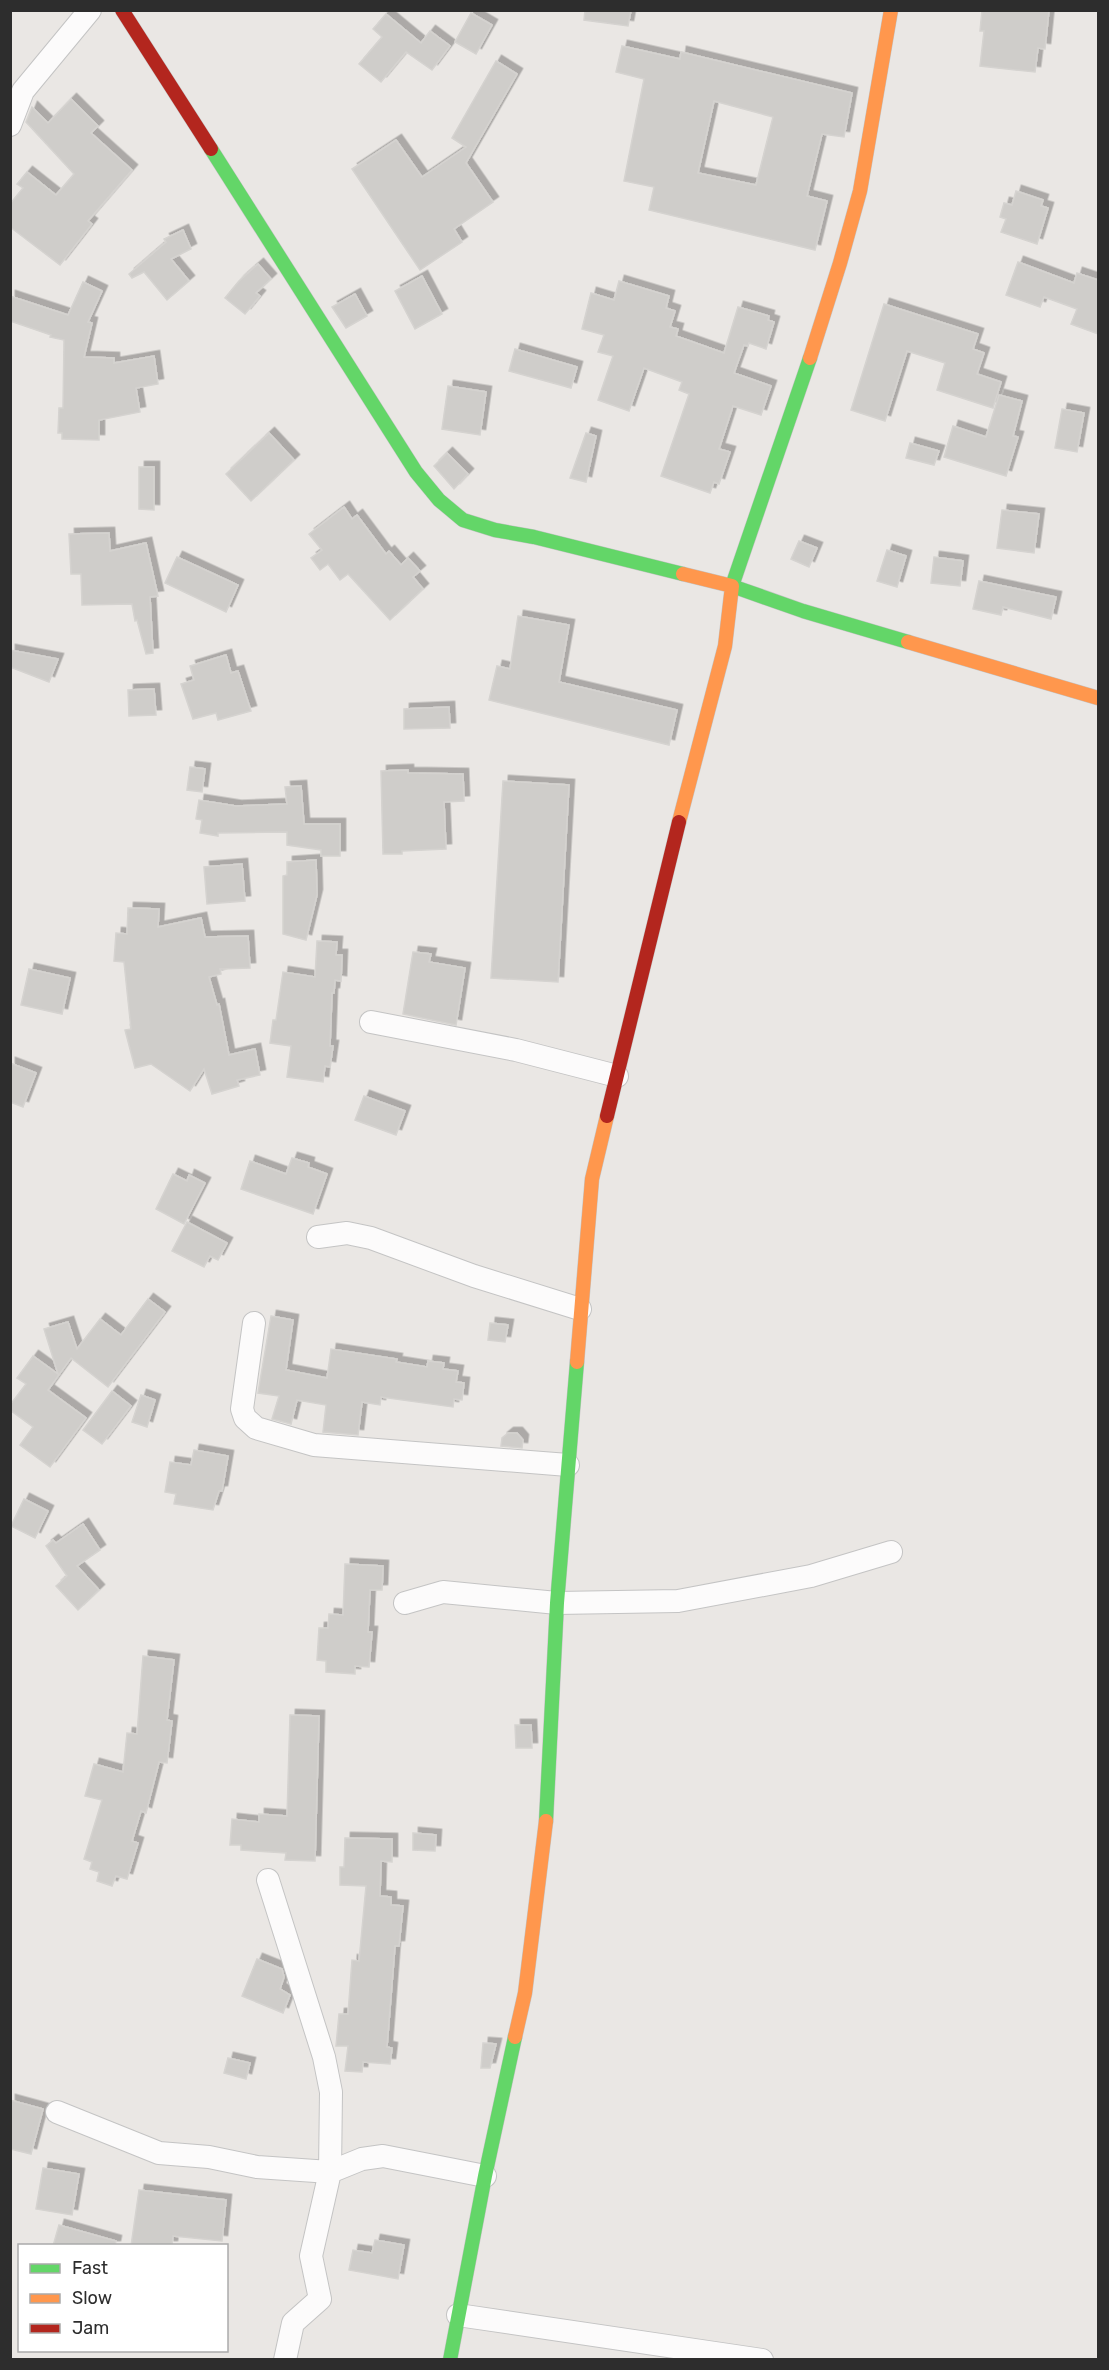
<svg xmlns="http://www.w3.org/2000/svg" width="1109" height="2370" font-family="Rubik,sans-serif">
<defs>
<filter id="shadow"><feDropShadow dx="5.5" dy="-5.5" stdDeviation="0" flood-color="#0004"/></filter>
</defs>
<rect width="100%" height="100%" fill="#eae7e4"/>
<!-- building -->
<g fill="#cfcdca" stroke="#d5d3d0" stroke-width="1.5" fill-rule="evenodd" filter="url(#shadow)">
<path d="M585,10h46l-3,16 -44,-6z"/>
<path d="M982,10h67l-4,39 -7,-1 -3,24 -55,-6 4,-35h-4z"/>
<path d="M471,13l21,12 -16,29 -21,-12z"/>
<path d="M386,14l35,29 9,-12 20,15 -18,24 -26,-18 -25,30 -22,-18 23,-27 -9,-8z"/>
<path d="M622,46l58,13 1,-7 171,41 -8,44 -22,-3 -15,62 20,5 -12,49 -166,-40 5,-23 -30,-6 20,-102 -28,-7zM714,101l59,16 -17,68 -58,-12z"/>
<path d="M496,61l21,13 -51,89 27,39 -39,27 8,13 -42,28 -68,-101 44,-29 26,37 44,-30 -14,-9z"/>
<path d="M71,99l27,27 -7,7 41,37 -44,51 4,3 -32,41 -50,-38v-23l13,-16 -6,-4 10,-12 29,23 18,-21 -48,-52 6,-15 16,16z"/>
<path d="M1016,191l27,9 -2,6 7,2 -11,36 -36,-12 5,-13 -6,-2 4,-14 8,2z"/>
<path d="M183,230l8,19 -20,10 18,22 -22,19 -23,-28 -12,6 -3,-4 37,-32 -2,-3z"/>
<path d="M1018,262l56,21 3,-10 21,7v54l-27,-10 6,-15 -33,-12 -4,10 -34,-12z"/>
<path d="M258,264l13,15 -15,14 4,3 -15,18 -20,-16 14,-17z"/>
<path d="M422,276l20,38 -27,15 -20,-38z"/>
<path d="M619,281l50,15 -3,12 9,3 -5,16 8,2 -2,7 48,17 14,-46 31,9 -1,4 6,2 -8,27 -17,-6 -1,3 -4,-1 -10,28 37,13 -10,29 -28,-9 -14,43 11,3 -11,32 -5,-2 -4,11 -49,-17 28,-82 -10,-4 3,-8 -38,-14 -15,43 -31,-11 15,-44 -15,-4 6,-17 -22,-6 9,-36 23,7z"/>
<path d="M83,282l19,9 -14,31 4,1 -8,34 30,1v5l40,-7 4,28 -22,4 4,24 -41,8v20l-37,-1v-6h-4l1,-25h4l1,-68 -14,-3 1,-2 -41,-14v-25l58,19z"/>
<path d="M355,294l12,22 -21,12 -14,-21z"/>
<path d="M884,304l94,30 -5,15 11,4 -7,21 24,8 -8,26 -56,-18 8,-27 -38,-12 -22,70 -34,-11z"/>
<path d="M515,349l62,18 -6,21 -62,-17z"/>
<path d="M448,386l38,6 -6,43 -38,-6z"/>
<path d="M999,395l23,6 -9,35 5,1 -12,39 -62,-19 9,-31 33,11z"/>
<path d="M1062,409l22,4 -7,39 -22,-4z"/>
<path d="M269,433l25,27 -43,41 -25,-27z"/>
<path d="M586,433l10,3 -10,46 -16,-4z"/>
<path d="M910,443l29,8 -5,14 -28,-7z"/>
<path d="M447,453l21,21 -14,15 -20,-23z"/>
<path d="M139,467h15v43l-15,-1z"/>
<path d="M344,507l8,12 5,-4 29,39 3,-3 12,14 7,-7 12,13 -7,6 10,12 -33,31 -42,-46 -8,6 -12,-16 -8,6 -9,-12 11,-8 -13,-16z"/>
<path d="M1002,510l37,4 -5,39 -37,-5z"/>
<path d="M109,533l1,18 36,-8 12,53 -8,1 3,56 -7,1 -9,-34 -2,1 -3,-17 -50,1 -1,-31h-10l-2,-40z"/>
<path d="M799,541l18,7 -8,19 -18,-8z"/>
<path d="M887,550l19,6 -9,31 -20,-6z"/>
<path d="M177,557l61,28 -12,27 -61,-29z"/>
<path d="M934,557l29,4 -3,25 -29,-3z"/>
<path d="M979,581l77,16 -5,22 -48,-12 -2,8 -28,-6z"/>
<path d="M518,616l51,9 -10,57 118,28 -8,35 -180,-45 8,-34 13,3z"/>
<path d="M10,650l48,9 -9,23 -39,-15z"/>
<path d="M226,655l5,18 7,-2 13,40 -33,9 -2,-7 -23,6 -12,-35 13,-4 -4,-14z"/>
<path d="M154,689l2,26 -27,1 -1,-26z"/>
<path d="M449,707l1,21 -46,1v-20z"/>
<path d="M190,767l15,2 -3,23 -15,-2z"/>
<path d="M408,770v3l55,1 1,27 -20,1 2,47 -44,2v3h-19l-2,-83z"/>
<path d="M503,781l66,4 -11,197 -67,-4z"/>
<path d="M301,786l3,38h36v32h-19v-6l-34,-5v-13l-69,1v3l-18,-3 2,-13 -6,-1 3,-19 37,6 51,-2 -2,-17z"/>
<path d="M316,860l1,35 -11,45 -23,-6v-58l4,-1v-13z"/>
<path d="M242,864l3,37 -38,3 -3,-37z"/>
<path d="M128,908l31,1 -1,18 43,-9 4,19 43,-1 2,32 -30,1 1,5 -12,3 8,28 2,-1 10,51 26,-6 5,26 -23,5 2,6 -27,8 -8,-25 -14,22 -39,-27 -16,4 -10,-38 6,-1 -7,-67 -10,-1 2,-28 11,1z"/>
<path d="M317,941l20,1 -1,13h6l-1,26 -6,-1 -1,13h-2l-2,53h3l-3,21 -5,-1 -2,16 -36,-5 4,-31 -21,-3 3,-23h3l7,-48 32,5z"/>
<path d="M413,952l18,2 -2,8 36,6 -9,57 -53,-11z"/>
<path d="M29,969l41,9 -8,36 -41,-9z"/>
<path d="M10,1063l26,10 -13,34 -13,-5z"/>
<path d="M364,1096l41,15 -9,24 -41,-15z"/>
<path d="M292,1158l17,5 -1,4 19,7 -14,40 -72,-25 9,-28 36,13z"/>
<path d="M173,1174l14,7 2,-6 16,8 -21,41 -28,-15z"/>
<path d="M187,1222l40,21 -9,17 -8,-4 -6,11 -32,-16z"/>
<path d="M148,1299l17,13 -57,75 -37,-29 -23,32 38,28 -36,49 -30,-22 13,-18 -23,-17v-5l16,-21 -9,-6 16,-22 25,18 -14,-45 24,-7 9,27 23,-30 21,16z"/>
<path d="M271,1316l22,4 -7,50 41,8 4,-29 66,10 -1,3 31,5 1,-6 16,2 -1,6 15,2 -2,11 8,1 -2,17 -8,-1 -1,8 -72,-10 -1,8 -18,-3 -4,33 -35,-3 3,-27 -29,-5 -6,24 -19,-5 7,-23 -21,-3z"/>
<path d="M490,1323l18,2 -3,17 -17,-2z"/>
<path d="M112,1391l19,15 -29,38 -19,-14z"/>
<path d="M141,1395l14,5 -8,27 -15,-5z"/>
<path d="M508,1433h9l6,7 -1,8 -21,-2 1,-8z"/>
<path d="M194,1450l34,6 -6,35h-3l-6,19 -39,-6 2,-10 -11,-2 5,-30 21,3z"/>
<path d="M24,1499l24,12 -13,27 -24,-12z"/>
<path d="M83,1524l17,26 -23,16 22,24 -21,20 -22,-24 11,-10 -21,-30 7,-6 3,3z"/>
<path d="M345,1564l38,2 -1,24h-12l-2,42h4l-3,35 -14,-1v8l-29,-2v-11l-9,-1 2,-32h9l1,-14 14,1z"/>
<path d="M143,1656l31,4 -7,60 5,1 -5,42 -8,-1 -13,51 -5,-2 -9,30 6,2 -11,36 -11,-3 -4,10 -15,-5 2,-9 -9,-3 2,-7 -8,-3 18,-59 -17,-4 9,-32 29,8 4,-39 10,1z"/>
<path d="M290,1715l29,1 -4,145 -30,-1 1,-7 -45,-3v-5h-11l2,-26 27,3v-8l28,2z"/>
<path d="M515,1725h16l1,23h-16z"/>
<path d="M413,1833l23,2 -1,16 -22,-1z"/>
<path d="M345,1838l47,1v23l-11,-1 -1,35 11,1v8l12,1 -4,40h-4l-8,101 5,1 -2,16 -27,-2 -1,10 -17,-1 3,-25h-12l3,-32h9l4,-54 7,1 7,-75 -26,-1v-18h4z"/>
<path d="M257,1959l25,10 2,8 -4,12 10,6 -7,18 -41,-17z"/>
<path d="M483,2043l13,1 -6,24h-9z"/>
<path d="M228,2058l22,5 -4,16 -22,-6z"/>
<path d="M10,2100l33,9 -12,45 -21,-5z"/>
<path d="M43,2168l36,6 -7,41 -36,-6z"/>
<path d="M139,2190l87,10 -4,41 -49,-5 -1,10h-41z"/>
<path d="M59,2225l57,16 -1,5h-62z"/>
<path d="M375,2240l29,5 -6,34 -49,-9 4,-20 19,3z"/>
</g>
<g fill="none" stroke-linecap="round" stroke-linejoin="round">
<defs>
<g id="street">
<path d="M10,125l13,-34 67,-81"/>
<path d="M371,1022l145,28 101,26"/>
<path d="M318,1237l29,-4 24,5 103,38 106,33"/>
<path d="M254,1323l-12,86 3,9 11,10 58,17 254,20"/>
<path d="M405,1603l38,-11 114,11 121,-2 133,-25 80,-24"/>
<path d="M57,2112l102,41 50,4 48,10 73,5 1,-80 -7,-35 -56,-177"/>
<path d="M458,2315l304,45"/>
<path d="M285,2360l8,-37 27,-24 -9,-43 19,-84 32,-13 21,-3 102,20"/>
</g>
<g id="fast">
<path d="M211,149l205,323 23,28 24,20 32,10 39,7 149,37"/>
<path d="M810,358l-78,228 71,25 105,31"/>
<path d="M546,1821l11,-218 20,-241"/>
<path d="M450,2360l35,-184 30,-139"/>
</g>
<g id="slow">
<path d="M810,358l30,-95 20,-72 31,-181"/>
<path d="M908,642l190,56"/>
<path d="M679,822l46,-176 7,-60 -49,-12"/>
<path d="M577,1362l15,-183 15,-63"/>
<path d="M515,2037l10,-44 21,-172"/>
</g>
<g id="jam">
<path d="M122,10l89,139"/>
<path d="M607,1116l72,-294"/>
</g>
</defs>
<!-- street casing -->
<use href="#street" stroke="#c4c4c4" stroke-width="24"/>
<!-- fast casing -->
<use href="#fast" stroke="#c4c4c4" stroke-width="15"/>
<!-- slow casing -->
<use href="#slow" stroke="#c4c4c4" stroke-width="15"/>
<!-- jam casing -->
<use href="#jam" stroke="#c4c4c4" stroke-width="15"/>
<!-- street -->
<use href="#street" stroke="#fcfbfb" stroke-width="22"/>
<!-- fast -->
<use href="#fast" stroke="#63d668" stroke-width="14"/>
<!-- slow -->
<use href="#slow" stroke="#ff974d" stroke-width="14"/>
<!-- jam -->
<use href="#jam" stroke="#b3261e" stroke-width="14"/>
</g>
<!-- border -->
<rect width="1109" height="2370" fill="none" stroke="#2d2d2d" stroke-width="24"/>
<!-- legend -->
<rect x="18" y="2244" width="210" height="108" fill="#ffffff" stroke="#ababab" stroke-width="1.5"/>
<rect x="30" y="2264" width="30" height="9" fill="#63d668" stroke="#ababab" stroke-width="1.5"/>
<text x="72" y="2274" font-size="18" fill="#2d2d2d">Fast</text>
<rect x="30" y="2294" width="30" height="9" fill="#ff974d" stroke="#ababab" stroke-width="1.5"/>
<text x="72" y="2304" font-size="18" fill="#2d2d2d">Slow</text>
<rect x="30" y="2324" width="30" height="9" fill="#b3261e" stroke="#ababab" stroke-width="1.5"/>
<text x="72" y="2334" font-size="18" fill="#2d2d2d">Jam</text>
</svg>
